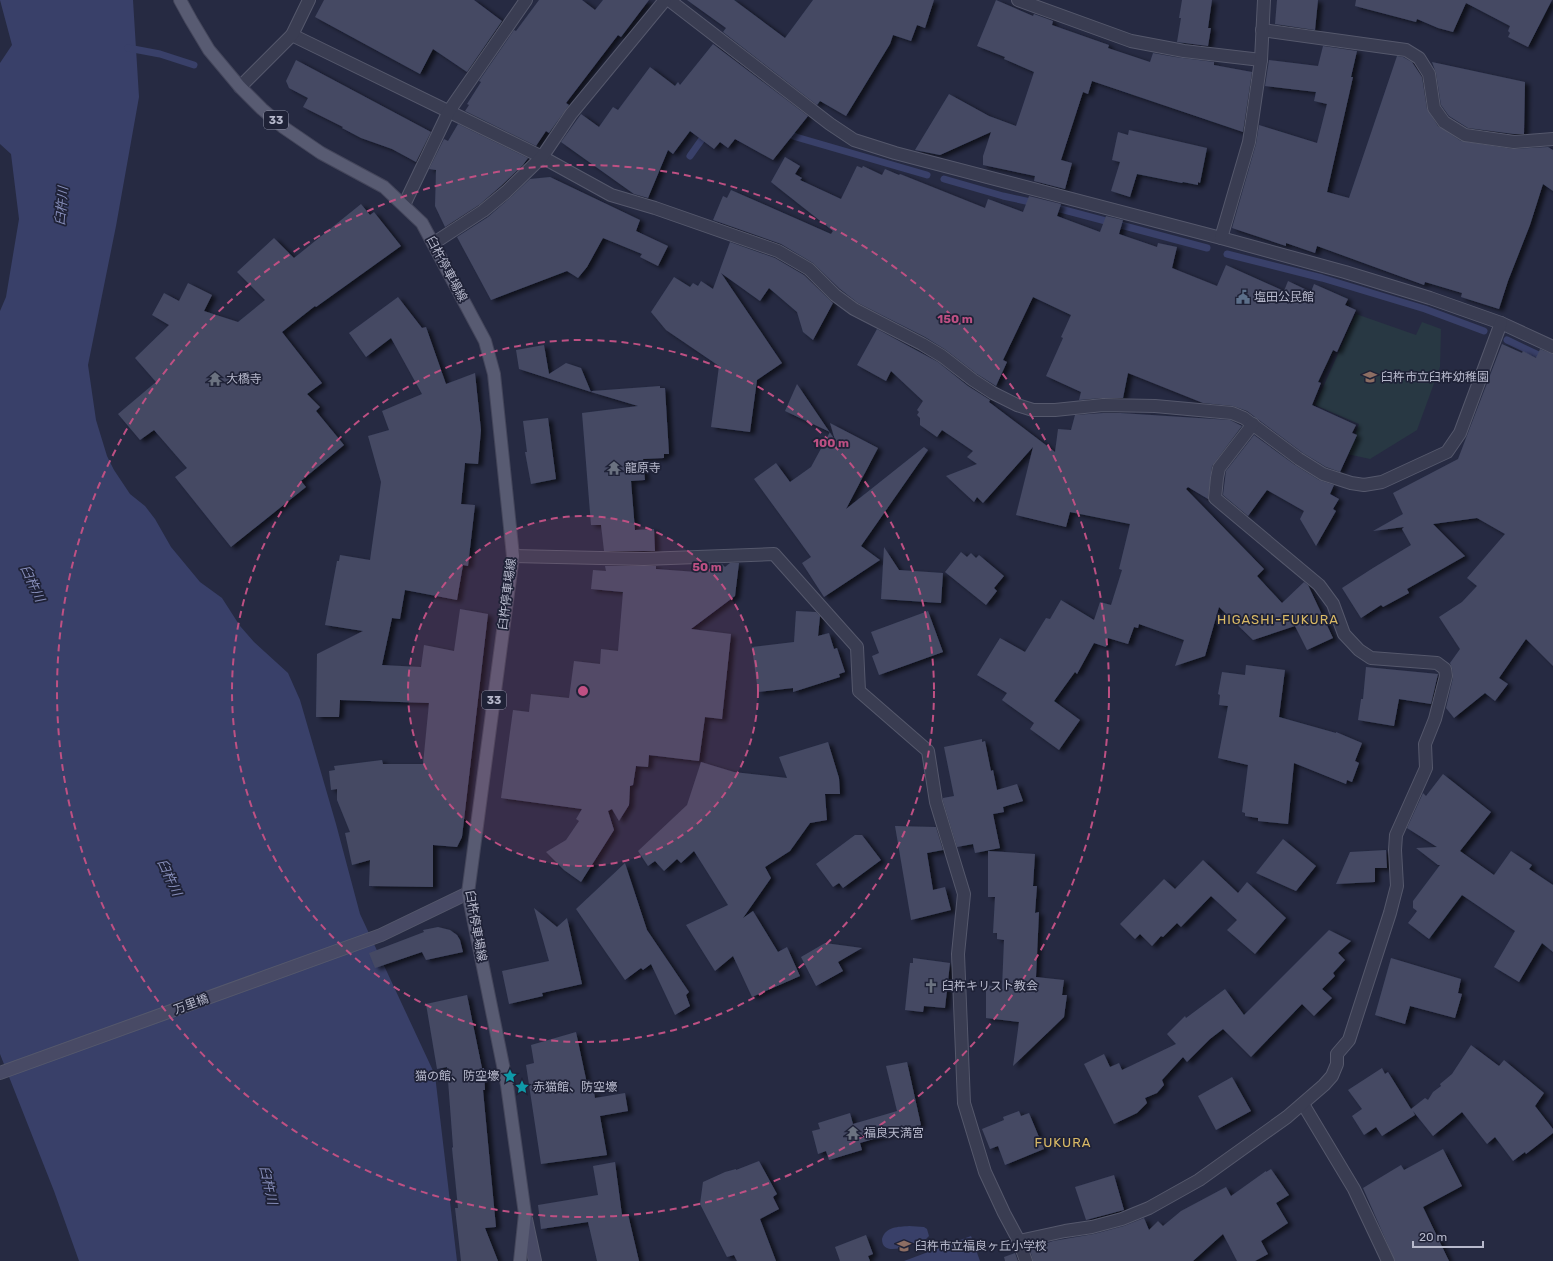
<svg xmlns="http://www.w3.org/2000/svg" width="1553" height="1261" font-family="Rubik,'Noto Sans JP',sans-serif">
<defs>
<filter id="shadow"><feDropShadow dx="4.5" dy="2.5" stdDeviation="2" flood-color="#0009"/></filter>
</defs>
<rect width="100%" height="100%" fill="#262a42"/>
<!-- green -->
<path fill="#283843" d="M1356,314l60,21 6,-13 19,7 -1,38 -23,63 -47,29 -23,-5 12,-30 -44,-19z"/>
<!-- water -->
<g fill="#394069">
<path d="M0,0h133l6,97 -23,129 -28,139 8,55 11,36 7,14 16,24 15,12 10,13 16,28 29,35 22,16 18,28 14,16 34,31 12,27 36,124 24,90 75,161 22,186h-378l-25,-70 -54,-137v-743l6,-14 13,-78 -8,-65 -11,-10v-81l12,-18z"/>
<path d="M909,1226l15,1 3,2 2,7 -3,3c-10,3 -44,21 -44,0 4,-13 16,-12 27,-13z"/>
<path d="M971,1236l9,25h-76z"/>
</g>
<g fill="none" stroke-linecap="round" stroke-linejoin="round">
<!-- stream -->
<g stroke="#394069" stroke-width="7">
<path d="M128,48l32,6 34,11"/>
<path d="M785,132l11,5 131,38"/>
<path d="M690,156l17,-24"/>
<path d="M944,179l59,17 32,7"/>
<path d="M1053,207l154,41"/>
<path d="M1227,254l95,24 103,31 59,22"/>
<path d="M1507,340l46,22"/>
</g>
</g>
<!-- building -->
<g fill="#444964" filter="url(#shadow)">
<path d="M324,0h150l28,21 -35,51 -34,-23 -13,25 -105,-57z"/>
<path d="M539,0h43l13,10 8,-10h46l-28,37 -3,-2 -52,68 3,2 -20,28 -3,-2 -10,15 -71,-35 4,-6 -2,-1 14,-22 -2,-1 35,-51 2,1z"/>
<path d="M687,0h47l51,38 28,-38h121l-9,28 -8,-3 -6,16 -18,-6 -3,9 -44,72 -26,-15 -3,4 -94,-73 3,-4z"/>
<path d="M996,0l37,16 1,-2 19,7 -1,4 57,20 -1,3 42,14 3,-9 22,4 39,5v3l38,7 -9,60 -151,-51 -4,13 -5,-2 -22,68 11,3 -7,26 -31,-8 1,-5 -52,-11v-9l8,-24 -51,23 -25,-5 34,-56 40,22 27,10 18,-54 -30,-13 1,-2 -28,-11z"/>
<path d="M1182,0h30l-4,28h3l-3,18 -31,-4 4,-24h-2z"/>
<path d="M1277,0h41l-3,30 -40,-6z"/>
<path d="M1356,0h196l-24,47 -20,-10 2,-4 -2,-2 2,-5 -44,-23 -13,29 -15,-4 -21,-9 -1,3 -61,-16z"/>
<path d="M713,44l95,72 -35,44 -38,-21 -7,9 -8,-6 -6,7 -24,-18 -17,23 -5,-4 -20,48 -14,-4 -73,-52 20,-28 18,13 14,-20 5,3 32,-43 25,19 3,-4 2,3z"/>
<path d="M1323,46l34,5 -6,26h2l-26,115 22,6 48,-142 6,1 9,5 10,15 5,32 11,17 23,15 52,8 35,-2 5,3v41l-10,-7 -13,41 -22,56 -9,28 -38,-12 1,-4 -37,-11 -1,3 -107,-39 -2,7 -29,-10v3l-54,-18 24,-84 3,-19 58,18 10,-39 -13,-3 2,-9 -51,-6 4,-26 49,6z"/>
<path d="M296,60l135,72 -15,30 -24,-13 -31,-11 -19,-10 1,-1 -40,-20 5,-9 -19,-10 -3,-7z"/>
<path d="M1432,62l93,20 -1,52h-10l-46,-6 -19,-12 -8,-11 -5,-32z"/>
<path d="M458,124l70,34 -5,7 -22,21 -22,19 -34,22 -10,-21 1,-36 -7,-1 15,-30 4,2z"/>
<path d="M1129,130l78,18 -7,35 -2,-1v3l-15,-3 -1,1 -45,-9 -7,23 -19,-6 9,-29 -8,-2 6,-28 10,3z"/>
<path d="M785,157l15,9 -5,8 7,4 -2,2 41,19 16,-33 5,2 1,-2 19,9 3,-6 14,6 1,-1 85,34 3,-9 35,13 6,-16 32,8 -4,12 43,16 6,-16 17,4 -4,14 38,13 1,-4 19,4 -5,21 45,18 9,-21 58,26 4,-10 23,11 3,-8 34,15 -3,6 11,5 -19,42 -4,-2 -15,32 3,1 -9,22 44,20 -4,8 5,2 -17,37 -14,-5 -23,-14 -56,-42 -14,-5 -30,-3 -75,-30 -5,25h-21l-23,2 2,-8 -35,-16 17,-38 -2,-1 10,-22 -38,-18 -30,63 4,2 -11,24 -19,-12 -31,-24 -21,-13 -67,-34 -18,-14 -27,-26 -32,-19 -68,-24 10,-24 4,2 4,-8 100,44 2,-3 -62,-49z"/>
<path d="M550,177l90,43 -4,11 32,15 -10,20 -18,-9 2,-3 -39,-16 -16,29 -9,11 -11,-7 -76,29 -34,-63 31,-20 23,-20 19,-18z"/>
<path d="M361,204l9,11 4,-3 27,34 -85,61 -1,-1 -33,26 40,51 -15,11 13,13 -4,4 28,34 -43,36 5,6 -75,60 -56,-70 12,-9 -33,-38 -14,10 -22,-26 38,-32 -21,-24 34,-33 -17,-10 12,-22 15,8 9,-18 24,12 -8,16 34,11 27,-22 -28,-28 37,-34 20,20z"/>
<path d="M730,242l45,16 29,17 29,28 -20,37 -10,-8 -6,-20 -28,-24 -9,13 -39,-28 61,90 -25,17 -7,52 -39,-5 8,-61 -53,-36 -15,-18 23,-35 16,10 3,-4 5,3 3,-5 12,8z"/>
<path d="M398,297l24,31 4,-1 20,57 29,-11 6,57 -3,34 -13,-1 -4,41 14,1 -7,61 -5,-1 -6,35 -52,-10 -5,29 -8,-1 -10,47 39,2 3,-22 30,6 6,-42 28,5 -26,223 -5,10 -24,-2v42l-64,-1 1,-26 -18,5 -7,-32 5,-1 -13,-32v-11l-6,1 -2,-19 6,-1 -1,-4 48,-6 1,4h40l6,-61 -89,-3 -1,17h-23l1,-63 46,-23 -38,-6 12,-64h2l1,-6 30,5 11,-78 -13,-46 21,-6 -7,-19 40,-17 -31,-56 -25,19 -17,-24z"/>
<path d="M877,329l61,33 30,24 22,14 -1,2 66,50 3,-23 13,1 4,-15 28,-2h17l110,7 12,6 -30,40 -4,33 -20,-12 -2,2 78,80 -7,7 25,27 22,-21 4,3 25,53 -26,12 -12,-24 -42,14 -34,-33 -14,49 -30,10 9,-26 -45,-16 -1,4 -4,-1 -6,17 -20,-6 -2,9 -12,-4 -17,31 -2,-2 -21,29 26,19 -21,30 -29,-21 4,-6 -32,-23 5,-7 -30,-18 23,-37 25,14 21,-34 4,1 11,-19 33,20 6,-18 11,3 11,-35 -3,-1 11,-45 -60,-12 -4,15 -50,-12 17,-68 -50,56 -6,-6 -3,5 -28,-26 31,-12 -10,-7 6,-6 -31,-21 -5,7 -17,-12v-7l-3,-3 2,-3 -2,-2 6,-9 -32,-30 -5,10 -29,-16z"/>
<path d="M1502,344l20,9 1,-2 13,7 4,-9 13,5v312l-27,-27 -27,39 9,6 -13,17 -10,-8 -31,25 -8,-10 7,-30 -1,-10 -2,-5 10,-14 -21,-32 23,-15 15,-16 -10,-8 38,-44 -28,-16 -44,6 32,32 -58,33 2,4 -26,14 -2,-2 -20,13 -19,-30 31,-20 38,-23 -9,-16 2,-2 -31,4 30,-17 -10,-21 65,-34z"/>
<path d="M544,345l5,29 17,-11 15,5 10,24 -72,-23 -3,-19z"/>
<path d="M797,384l38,56 -5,-17 48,25 -32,61 78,-62 4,3 -67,96 19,14 -56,37 -22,-34 9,-6 -57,-78 22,-16 14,19 21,-15 19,-35 -45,-21z"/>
<path d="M660,386v2h5l4,66h-5v4l-21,1 2,21 -14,1 4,49 19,-1 1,22h-51l-3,-26h-10l-9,-112 56,-7 -47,-14 1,-1z"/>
<path d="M548,418l8,61 -25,5 -6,-32h2l-4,-31z"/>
<path d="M1254,435l41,30 24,15 15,5 -4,9 9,5 -6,10 3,2 -20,35 -16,-27 4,-8 -37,-21 -19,26 -25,-21 3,-24z"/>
<path d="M884,547l15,23 44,3 -2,30 -60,-4z"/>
<path d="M961,552l6,5 4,-4 5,5 3,-3 25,21 -10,12 3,3 -11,14 -41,-33z"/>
<path d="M730,563h9l-4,33 -44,33 40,5 -9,85 -17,-2 -6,44 -50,-6 -1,12 -12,-1 -3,19 -3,1 -1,19 -10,16 -7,-12 -4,2 6,19 -33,52 -17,-12 -18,-18 20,-12 13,-19 -3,-2 6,-10 -81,-11 12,-88 16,2 2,-18 38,4 5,-37 26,3 1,-15 17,2 5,-59 -32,-3 2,-19 13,1 -1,-5h51v3l41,3 10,-8h7l2,3 6,-3 3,3z"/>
<path d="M796,611l20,1 4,4 -2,20 11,-3 5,16 3,-1 8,24 -6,2 1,3 -47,15v-4l-35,4 -6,-45 42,-5z"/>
<path d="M928,611l15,41 -64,23 -7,-19 7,-3 -8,-21z"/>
<path d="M1246,665l39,5 -6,47 57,16v-1l26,11 -7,18 4,2 -7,19 -5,-2 -1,4 -52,-21 -6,61 -30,-3v-3l-13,-2v-3l-3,-1 6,-47 -30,-7 10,-52 -9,-1 1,-10 -2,-1 4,-22 23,3z"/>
<path d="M1366,667l72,7 -7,30 -32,-5 -5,27 -36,-6 3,-21h2z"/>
<path d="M982,739v3l3,-1 6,30 2,-1 4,20 20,-6 6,17 -20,6 1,5 -11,2 7,34 -25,5 -2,-9 -16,3 -14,-46v-3l11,-2 -10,-49z"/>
<path d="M828,742l11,36 1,16h-15l2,26 -17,3 -20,28 -25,16 6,11 -28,40 10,-7 25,41 9,-5 13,29 -48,21 -19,-41 -18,15 -29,-46 42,-20 -34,-54 -13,12 -4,-4 -13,12 -9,-10 -7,5 -10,-15 49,-46 14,-43 33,10 53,6 -8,-21z"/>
<path d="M1443,774l48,38 -31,39 34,24 17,-24 21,14 -3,4 24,16v67l-11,-9 -23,39 -25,-15 21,-36 -53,-36 -33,44 -21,-16 9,-12 -4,-3v-7l27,-36h-2l-22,-17 21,-1 -30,-19 16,-35 3,3z"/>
<path d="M895,826l41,1 7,23 -16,3 6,37 12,-3 6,23 -40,10z"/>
<path d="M855,835h7l19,25 -38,28 -4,-5 -6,4 -17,-23z"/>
<path d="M1283,839l33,27 -20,25 -40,-18z"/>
<path d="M1386,850l1,18h-12v14l-39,2 14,-32z"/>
<path d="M988,851l47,3 -2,32h4l-2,27 4,-1 -3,65 28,3 -2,15h5l-3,22 -51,49 6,-44 -33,-4v-33l16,3 2,-48 -7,-1v-6h-4l2,-36h-7z"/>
<path d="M1203,860l35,33 9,-11 39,36 -31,36 -28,-24 10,-10 -26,-24 -30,31 -4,-4 -14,14 -2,-1 -9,10 -12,-12 -5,5 -15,-15 44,-45 11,10z"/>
<path d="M625,863l22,67 42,62 -3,3 4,11 -15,9 -24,-51 -8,6 -2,-2 -16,12 -49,-71z"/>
<path d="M534,908l23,19 10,-9 15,66 -40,9 1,3 -34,8 -7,-33 47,-10z"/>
<path d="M438,927l12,3 7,5 3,5 3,12 -37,8 -4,-8 -47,16 -6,-15 55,-21 -1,-2z"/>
<path d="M1329,930l22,11 -13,12 7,7 -12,13 2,3 -13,13 10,9 -18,18 -12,-12 -51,53 -28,-28 -13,10 -23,23 -4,-5 -21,23 2,5 -7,8 -12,5 2,5 -10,10 -23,11 -30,-60 20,-10 6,13 9,-4 3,7 54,-26 -9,-10 18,-18 1,2 39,-29 19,26z"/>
<path d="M825,943l37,5 -24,14 5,9 -27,15 -15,-29z"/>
<path d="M913,958l37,5 -5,45 -21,-2 -1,6 -18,-2 5,-47h3z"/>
<path d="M1391,958l70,21 -3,14 4,1 -7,24 -45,-12 -5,18 -30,-9z"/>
<path d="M467,995l15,73h2l1,22h-2l13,137 -11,1 13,33h-37l-6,-53h3l-6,-60 1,-1 -6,-80 -10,2 -11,-65z"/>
<path d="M576,1032l13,61 5,-1 1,6 30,-5 3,18 -28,5 7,39 -66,9 -15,-99 8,-2 -3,-18z"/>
<path d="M1471,1045l28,21 5,-6 40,33 -9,13 18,23v4l-27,21 -1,-2 -12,9 -18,-24 -8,7 -25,-32 -29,24 -20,-25 2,4 -33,21 -6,-9 -12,8 -12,-19 10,-7 -14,-19 34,-22 3,6 3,-2 23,37 14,-11 3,2 5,-8 8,-6 -1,-2 12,-10z"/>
<path d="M907,1062l14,63 -61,18 2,7 -33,10 -3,-9 -8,3 -6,-23 8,-2 -2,-6 32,-10 3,11 44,-13 -11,-45z"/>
<path d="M1232,1077l19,34 -35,19 -18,-34z"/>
<path d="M1019,1111l2,5 8,-3 15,36 -39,16 -7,-19 -8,3 -8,-20 22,-9 -1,-3z"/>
<path d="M1443,1149l19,37 -39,21 26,54h-54l-32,-73 38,-23 3,5z"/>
<path d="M759,1161l18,33 -4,3 6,12 -19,10 16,42h-39l-3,-6 -7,2 -27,-53 3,-22 22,-10 11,-3v1z"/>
<path d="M615,1162l7,53 6,-1 11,47h-42l-9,-39 -47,7 -3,-24 60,-10 -5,-29z"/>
<path d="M1271,1169l18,26 -13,8 12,20 -27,18 7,13 -13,7h-18l-14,-27 -30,27h-160l-3,-12 23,-8 41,-7 30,-8 20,-8 5,12 9,-9 5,5 18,-15 45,-24 5,9 35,-25v1z"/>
<path d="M1114,1175l10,35 -38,10 -11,-33z"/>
<path d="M866,1235l7,19 -5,2 2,5h-30l-5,-14z"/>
<path d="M1015,1253l3,8h-13l-1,-4z"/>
</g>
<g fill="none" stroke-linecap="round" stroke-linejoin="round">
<defs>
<g id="street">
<path d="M669,0l161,124 24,16 41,13 326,85 124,34 85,26 71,25 52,24"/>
<path d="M1018,0l113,41 53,10 77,9"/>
<path d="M1262,30l144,20 13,8 10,16 5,34 10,14 21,13 49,7 39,-3"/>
<path d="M292,35l250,122 69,38 44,13 123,43 31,18 26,26 19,14 68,35 20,12 31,24 20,13 24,12 16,5h22l48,-5 52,1 77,7 12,5 55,41 24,15 28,9 13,2 18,-3 65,-30 13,-19 41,-110"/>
<path d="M240,87l52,-52 17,-35"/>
<path d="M404,205l45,-94 77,-111"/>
<path d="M1221,238l28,-96 12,-82 3,-60"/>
<path d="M434,243l49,-32 23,-19 36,-35 29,-43 94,-114"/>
<path d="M513,556l131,3 130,-5 83,93 2,44 69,60 8,51 28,92 -6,60 6,149 21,69 19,41 15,28 7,20"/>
<path d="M1303,1104l51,85 34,72"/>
<path d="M1019,1241l46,-10 27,-4 30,-8 27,-11 50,-28 88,-63 37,-32 8,-9 5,-12v-10l12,-14 41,-127 7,-27 -2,-36 1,-15 30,-67 -1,-24 10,-25 11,-43 -1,-7 -8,-6 -66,-5 -12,-8 -15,-16 -11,-30 -14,-19 -104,-87 2,-20 2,-10 34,-44"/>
</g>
<g id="secondary">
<path d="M0,1073l381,-138 87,-42"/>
<path d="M526,1219l9,42"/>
</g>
<path id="primary" d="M180,0l11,20 18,30 31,37 22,22 21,18 38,26 63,34 38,36 63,118 9,33 19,182 -45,337 39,192 18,129 -5,47"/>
</defs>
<!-- street casing -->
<use href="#street" stroke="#55586c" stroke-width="14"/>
<!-- secondary casing -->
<use href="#secondary" stroke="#55586c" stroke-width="14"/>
<!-- primary casing -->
<use href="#primary" stroke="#44465b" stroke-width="14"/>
<!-- street -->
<use href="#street" stroke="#3a3d52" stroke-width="12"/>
<!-- secondary -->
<use href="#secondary" stroke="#484a65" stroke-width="12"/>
<!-- primary -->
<use href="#primary" stroke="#585b72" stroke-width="12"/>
</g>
<!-- distance rings -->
<circle cx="583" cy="691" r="175" fill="#be5083" fill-opacity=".12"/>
<g fill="none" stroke="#be5083" stroke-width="2" stroke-dasharray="7 5">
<circle cx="583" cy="691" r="175"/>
<circle cx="583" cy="691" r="351"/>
<circle cx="583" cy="691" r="526"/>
</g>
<!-- icons -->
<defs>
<symbol id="civic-bare" viewBox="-9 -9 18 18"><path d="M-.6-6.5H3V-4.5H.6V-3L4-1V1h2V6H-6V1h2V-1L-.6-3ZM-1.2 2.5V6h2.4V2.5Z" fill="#5c6f8a" stroke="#1f2237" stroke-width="2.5" paint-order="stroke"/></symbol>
<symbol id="school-bare" viewBox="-9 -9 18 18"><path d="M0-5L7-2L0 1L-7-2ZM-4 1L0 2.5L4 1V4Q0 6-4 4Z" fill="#8d6e63" stroke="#1f2237" stroke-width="2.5" paint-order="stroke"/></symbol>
<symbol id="temple-bare" viewBox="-9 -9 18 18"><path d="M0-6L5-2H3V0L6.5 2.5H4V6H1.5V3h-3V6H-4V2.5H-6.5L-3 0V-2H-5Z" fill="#6b7280" stroke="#1f2237" stroke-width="2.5" paint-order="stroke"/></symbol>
<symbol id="church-bare" viewBox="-9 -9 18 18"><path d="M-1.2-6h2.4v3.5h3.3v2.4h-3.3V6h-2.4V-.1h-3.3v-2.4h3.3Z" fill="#6b7280" stroke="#1f2237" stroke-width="2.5" paint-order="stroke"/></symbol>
<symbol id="sight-bare" viewBox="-9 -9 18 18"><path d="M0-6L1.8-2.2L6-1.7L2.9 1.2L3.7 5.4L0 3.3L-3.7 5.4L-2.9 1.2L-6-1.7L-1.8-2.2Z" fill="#0f9aa8" stroke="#1f2237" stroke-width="2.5" paint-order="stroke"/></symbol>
</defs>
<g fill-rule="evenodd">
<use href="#civic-bare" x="1233" y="287" width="20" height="20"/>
<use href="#school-bare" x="1360" y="367" width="20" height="20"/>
<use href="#temple-bare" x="205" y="369" width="20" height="20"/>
<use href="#temple-bare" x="604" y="458" width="20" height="20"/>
<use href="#church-bare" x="921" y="976" width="20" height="20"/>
<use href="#sight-bare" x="500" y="1066" width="20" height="20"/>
<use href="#sight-bare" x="512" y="1077" width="20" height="20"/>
<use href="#temple-bare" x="843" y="1123" width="20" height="20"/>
<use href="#school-bare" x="894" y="1236" width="20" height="20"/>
</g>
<g text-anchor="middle" stroke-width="3.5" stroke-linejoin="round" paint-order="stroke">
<!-- shield labels -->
<g fill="#1f2237" stroke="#898c9f" stroke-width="1">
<rect x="264" y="111" width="24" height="18" rx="3"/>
<rect x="482" y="691" width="24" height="18" rx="3"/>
</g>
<g font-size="11" font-weight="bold" fill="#b7b9cc">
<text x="276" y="124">33</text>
<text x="494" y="704">33</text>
</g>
<!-- street labels -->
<g font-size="12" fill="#b7b9cc" stroke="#1f2237">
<text transform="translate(447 269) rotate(62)" y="4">臼杵停車場線</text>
<text transform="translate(507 594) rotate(-83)" y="4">臼杵停車場線</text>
<text transform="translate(476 926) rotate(80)" y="4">臼杵停車場線</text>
<text transform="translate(191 1004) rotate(-20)" y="4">万里橋</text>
</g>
<!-- poi labels -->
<g font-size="12" fill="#b7b9cc" stroke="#1f2237" text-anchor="start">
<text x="1254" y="301">塩田公民館</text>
<text x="1381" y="381">臼杵市立臼杵幼稚園</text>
<text x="226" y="383">大橋寺</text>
<text x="625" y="472">龍原寺</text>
<text x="942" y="990">臼杵キリスト教会</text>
<text x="499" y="1080" text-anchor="end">猫の館、防空壕</text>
<text x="533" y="1091">赤猫館、防空壕</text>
<text x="864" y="1137">福良天満宮</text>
<text x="915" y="1250">臼杵市立福良ヶ丘小学校</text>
</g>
<!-- water labels -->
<g font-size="13" font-style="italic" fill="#858cb8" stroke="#1f2237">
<text transform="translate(61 206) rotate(-85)" y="5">臼杵川</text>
<text transform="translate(33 583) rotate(65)" y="5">臼杵川</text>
<text transform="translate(170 877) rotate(65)" y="5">臼杵川</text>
<text transform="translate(269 1185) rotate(77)" y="5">臼杵川</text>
</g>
<!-- neighbourhood labels -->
<g font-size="13" letter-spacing="1" fill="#d9b965" stroke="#1f2237">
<text x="1278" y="624">HIGASHI-FUKURA</text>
<text x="1063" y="1147">FUKURA</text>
</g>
</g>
<circle cx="583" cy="691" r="6" fill="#be5083" stroke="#1f2237" stroke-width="2"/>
<g font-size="12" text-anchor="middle" font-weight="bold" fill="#be5083" stroke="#1f2237" stroke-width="3.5" stroke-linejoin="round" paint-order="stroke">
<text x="955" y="323">150 m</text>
<text x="831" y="447">100 m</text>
<text x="707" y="571">50 m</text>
</g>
<!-- scale -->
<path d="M1413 1241v6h70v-6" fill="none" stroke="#b7b9cc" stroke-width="2"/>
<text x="1419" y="1241" font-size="12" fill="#b7b9cc" stroke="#1f2237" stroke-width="3" paint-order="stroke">20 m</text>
</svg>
